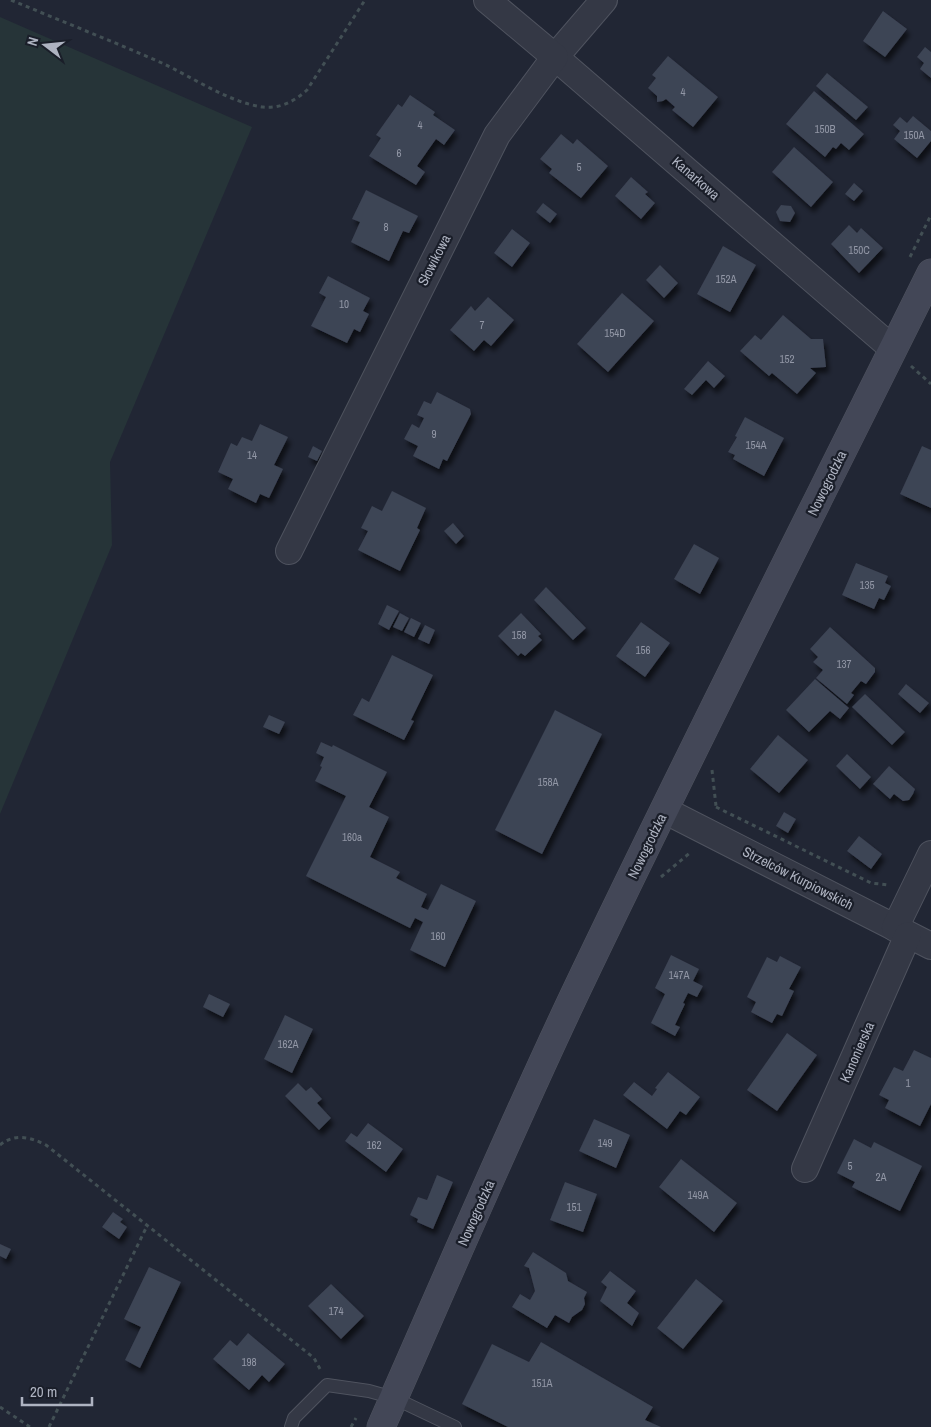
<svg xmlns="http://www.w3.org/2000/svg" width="931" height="1427" font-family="'Archivo Narrow',sans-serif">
<defs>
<filter id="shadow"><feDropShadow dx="3" dy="5.5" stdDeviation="2.5" flood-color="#0009"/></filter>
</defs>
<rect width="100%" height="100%" fill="#212634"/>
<!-- green -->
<path fill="#263438" d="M0,17l252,110 -142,335 2,83 -112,269z"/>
<!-- building -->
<g fill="#3d4454" filter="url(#shadow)">
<path d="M883,11l24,18 -22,28 -22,-16z"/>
<path d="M925,47l6,5v26l-11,-9 4,-6 -7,-6z"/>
<path d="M668,56l50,41 -25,30 -21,-17 3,-3 -9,-8 -3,2 -6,1v-6l-9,-8 8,-10 -4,-3z"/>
<path d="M827,73l41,34 -12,13 -40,-34z"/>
<path d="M814,91l50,43 -15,16 -8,-7 -5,6 -3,-2 -8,10 -39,-33z"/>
<path d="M410,95l25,17 -2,3 22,15 -11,15 -8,-6 -19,27 8,6 -9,13 -47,-29 12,-18 -5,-3 22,-31 4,3z"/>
<path d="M913,116l18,15v10l-14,17 -23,-19 6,-8 -7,-6 7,-8 7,6z"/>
<path d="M561,134l12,10 4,-5 31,27 -27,32 -32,-25 3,-4 -12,-10z"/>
<path d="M794,147l39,35 -22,25 -39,-35z"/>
<path d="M631,177l17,15 -3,2 10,9 -14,16 -26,-23z"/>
<path d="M854,183l9,8 -9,10 -9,-7z"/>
<path d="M366,190l52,26 -9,17 -6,-2 -14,30 -38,-19 9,-20 -8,-3z"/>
<path d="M543,203l14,11 -7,9 -14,-11z"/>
<path d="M781,205l10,1 4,7 -5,9 -10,-1 -4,-9z"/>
<path d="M849,225l8,8 4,-5 22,20 -24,25 -28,-29z"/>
<path d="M512,229l18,14 -18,24 -18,-14z"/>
<path d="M723,246l33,19 -26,47 -33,-18z"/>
<path d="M660,265l18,18 -14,15 -18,-18z"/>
<path d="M328,276l42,22 -7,13 6,3 -9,18 -6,-3 -7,14 -36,-17 15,-29 -7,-4z"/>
<path d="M622,293l32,28 -46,51 -31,-28z"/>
<path d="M488,297l26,23 -23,26 -7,-6 -10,11 -24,-21 21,-24 4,5z"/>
<path d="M783,315l28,24h12l3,28 -16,1 6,5 -19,21 -25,-21 -3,3 -29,-25 15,-16 6,5z"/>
<path d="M708,361l17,15 -11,12 -8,-8 -14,15 -8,-6z"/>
<path d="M437,392l33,17 1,5 -24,47 -4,-2 -4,10 -26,-13 5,-10 -14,-7 8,-15 7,4 5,-10 -7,-3 7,-14 7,3z"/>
<path d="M745,417l39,21 -20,38 -31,-17 2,-4 -7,-3 9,-15 -2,-1z"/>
<path d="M260,424l28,13 -14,28 9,4 -14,29 -9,-4 -4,9 -28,-14 5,-10 -15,-7 13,-29 6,3 5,-9 10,4z"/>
<path d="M313,446l9,5 -5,10 -9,-4z"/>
<path d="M922,446l9,4v58l-31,-14z"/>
<path d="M392,491l34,17 -9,20 3,2 -20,41 -42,-21 10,-19 -7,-3 11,-22 10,5z"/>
<path d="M453,523l11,13 -8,8 -12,-13z"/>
<path d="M694,544l25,14 -19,36 -26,-15z"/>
<path d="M856,563l32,13 -3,7 6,3 -7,14 -5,-2 -5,11 -32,-14z"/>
<path d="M546,587l40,41 -13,12 -39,-40z"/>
<path d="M387,605l12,6 -10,19 -11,-6z"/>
<path d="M400,613l9,5 -7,13 -9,-4z"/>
<path d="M521,613l20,21 -3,2 4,4 -17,16 -4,-3 -3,3 -20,-20z"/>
<path d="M411,618l10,5 -7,14 -10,-5z"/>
<path d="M641,622l29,21 -25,34 -29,-21z"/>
<path d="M425,625l10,5 -6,14 -11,-5z"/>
<path d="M830,627l45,41v4l-9,12 -5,-3 -10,12 3,2 -7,9 -31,-26 7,-8 -10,-8 5,-5 -8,-8z"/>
<path d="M392,655l41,20 -22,45 3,1 -10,19 -51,-25 9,-17 7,4z"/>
<path d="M815,679l34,29 -9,11 -10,-8 -21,21 -23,-22z"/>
<path d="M906,684l23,19 -9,10 -22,-19z"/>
<path d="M865,694l40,38 -13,13 -40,-38z"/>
<path d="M555,710l47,24 -60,120 -47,-24z"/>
<path d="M269,715l16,7 -6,12 -16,-7z"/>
<path d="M778,735l30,25 -29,33 -29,-24z"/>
<path d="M321,742l11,5 1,-2 54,27 -18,35 20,10 -19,40 30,15 -4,6 31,16 -6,13 7,3 13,-26 35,17 -31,66 -35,-17 13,-28 -8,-4 -5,10 -104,-52 40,-80 -31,-15 7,-14 -2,-1 4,-9 -8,-4z"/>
<path d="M847,754l24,23 -11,12 -24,-23z"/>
<path d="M889,766l26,23 -2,5 -4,6 -6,1 -9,-7 -4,5 -17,-15z"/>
<path d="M784,812l12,7 -8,14 -12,-7z"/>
<path d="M859,836l23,18 -11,15 -24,-18z"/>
<path d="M671,955l28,14 -6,12 10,5 -6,11 -9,-4 -5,10 2,1 -10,21 5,2 -5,9 -24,-13 14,-29 -10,-6z"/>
<path d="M780,956l21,11 -12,22 5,2 -12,25 -5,-2 -5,9 -21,-11 5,-10 -9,-5 20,-40 10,5z"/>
<path d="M209,994l21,10 -7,13 -20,-10z"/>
<path d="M285,1015l28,14 -21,44 -28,-14z"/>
<path d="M787,1033l30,22 -40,56 -30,-21z"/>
<path d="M914,1050l17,8v46l-11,22 -35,-18 4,-8 -10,-5 15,-28 9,4z"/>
<path d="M668,1072l32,25 -14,18 -6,-4 -13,18 -44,-34 11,-13 18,14 5,-7 -2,-1z"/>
<path d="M298,1083l8,8 5,-4 11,12 -5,4 14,15 -12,12 -34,-34z"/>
<path d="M594,1119l36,16 -14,33 -37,-17z"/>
<path d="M368,1123l35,26 -17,23 -41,-31 6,-8 6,4z"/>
<path d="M854,1139l17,9 3,-6 48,24 -22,45 -48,-24 3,-5 -18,-9z"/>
<path d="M681,1159l56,44 -23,29 -55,-45z"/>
<path d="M437,1175l16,7 -20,47 -16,-7 1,-3 -8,-4 8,-18 9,3z"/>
<path d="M565,1182l32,12 -14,38 -33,-12z"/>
<path d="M113,1212l10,7 -3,3 7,5 -8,12 -17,-12z"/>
<path d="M0,1244l11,5 -5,10 -6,-3z"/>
<path d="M533,1252l33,21 2,8 19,11 -3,6 1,6 -3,6 -10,7 -3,6 -14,-8 -8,13 -35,-21 8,-13 10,6 5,-9 -6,-23 -5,-2z"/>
<path d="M149,1267l32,15 -41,86 -15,-8 16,-33 -17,-8z"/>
<path d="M610,1271l26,20 -9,12 12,10 -7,13 -32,-25 7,-14 -6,-5z"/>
<path d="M696,1279l27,22 -40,48 -26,-21z"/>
<path d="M331,1284l33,32 -23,23 -33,-33z"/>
<path d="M248,1333l37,31 -16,18 -7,-7 -13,15 -36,-31 17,-19 7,6z"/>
<path d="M541,1342l112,65 -8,13 16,7h-153l-46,-23 30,-60 37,18z"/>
</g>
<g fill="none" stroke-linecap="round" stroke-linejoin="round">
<defs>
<path id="service" d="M291,1427l3,-9 33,-33 42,6 25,7 61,29"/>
<g id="minor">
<path d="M604,0l-49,57 338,292"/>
<path d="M289,551l208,-416 58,-78 -68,-57"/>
<path d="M664,810l267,136"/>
<path d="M895,928l36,-74"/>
<path d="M805,1169l103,-234"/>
</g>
<path id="secondary" d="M381,1427c65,-147 128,-295 197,-440 114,-239 235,-476 353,-714"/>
</defs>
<!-- service casing -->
<use href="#service" stroke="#4f535f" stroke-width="14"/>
<!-- minor casing -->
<use href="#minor" stroke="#4f535f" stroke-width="28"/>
<!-- secondary casing -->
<use href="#secondary" stroke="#4f535f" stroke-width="29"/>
<!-- path -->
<g stroke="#424f54" stroke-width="3" stroke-dasharray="4 4" stroke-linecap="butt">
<path d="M11,0c50,21 101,41 151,63 30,14 68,40 101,44 17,2 32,-6 44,-17l58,-90"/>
<path d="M910,257l21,-42"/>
<path d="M911,366l20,18"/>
<path d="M712,770l4,36"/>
<path d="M716,807l155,76 17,2"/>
<path d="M661,877l30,-25"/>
<path d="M0,1145c15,-12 30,-8 46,0l268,213 6,11"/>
<path d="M0,1407l30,20"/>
<path d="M49,1427l98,-201"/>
<path d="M351,1427l5,-9"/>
</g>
<!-- service -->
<use href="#service" stroke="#343845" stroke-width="12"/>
<!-- minor -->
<use href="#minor" stroke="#343845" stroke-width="26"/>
<!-- secondary -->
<use href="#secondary" stroke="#434757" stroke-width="28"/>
</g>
<g text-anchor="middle" stroke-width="4.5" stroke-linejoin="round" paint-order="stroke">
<!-- number labels -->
<g font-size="11" fill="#9297a6">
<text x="683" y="96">4</text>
<text x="420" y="129">4</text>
<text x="825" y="133">150B</text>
<text x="914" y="139">150A</text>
<text x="399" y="157">6</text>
<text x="579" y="171">5</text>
<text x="386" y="231">8</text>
<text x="859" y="254">150C</text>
<text x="726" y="283">152A</text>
<text x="344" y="308">10</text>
<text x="482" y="329">7</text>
<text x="615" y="337">154D</text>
<text x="787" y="363">152</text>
<text x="434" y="438">9</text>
<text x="756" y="449">154A</text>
<text x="252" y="459">14</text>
<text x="867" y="589">135</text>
<text x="519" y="639">158</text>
<text x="643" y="654">156</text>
<text x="844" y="668">137</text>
<text x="548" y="786">158A</text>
<text x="352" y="841">160a</text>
<text x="438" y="940">160</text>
<text x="679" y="979">147A</text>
<text x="288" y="1048">162A</text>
<text x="908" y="1087">1</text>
<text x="605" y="1147">149</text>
<text x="374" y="1149">162</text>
<text x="850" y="1170">5</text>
<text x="881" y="1181">2A</text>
<text x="698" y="1199">149A</text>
<text x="574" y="1211">151</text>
<text x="336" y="1315">174</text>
<text x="249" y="1366">198</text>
<text x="542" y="1387">151A</text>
</g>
<!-- street labels -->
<g font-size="14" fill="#aeb3c1" stroke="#1a1e29">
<text transform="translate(696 178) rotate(41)" y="5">Kanarkowa</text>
<text transform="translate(434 260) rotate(-63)" y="5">Słowikowa</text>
<text transform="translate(827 483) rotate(-64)" y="5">Nowogrodzka</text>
<text transform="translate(647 846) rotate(-64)" y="5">Nowogrodzka</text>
<text transform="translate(798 878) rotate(27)" y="5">Strzelców Kurpiowskich</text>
<text transform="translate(857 1052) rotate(-66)" y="5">Kanonierska</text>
<text transform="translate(476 1213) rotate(-66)" y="5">Nowogrodzka</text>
</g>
</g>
<!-- north arrow -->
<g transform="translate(45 45) rotate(286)" stroke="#1a1e29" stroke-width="4" paint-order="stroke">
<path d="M0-4L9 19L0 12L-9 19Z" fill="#aeb3c1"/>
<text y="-8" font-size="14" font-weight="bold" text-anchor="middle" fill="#aeb3c1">N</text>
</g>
<!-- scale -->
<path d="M22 1397v8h70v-8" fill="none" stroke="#aeb3c1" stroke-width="2.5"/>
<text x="30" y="1397" font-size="15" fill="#aeb3c1" stroke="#1a1e29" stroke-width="4" paint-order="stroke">20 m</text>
</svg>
